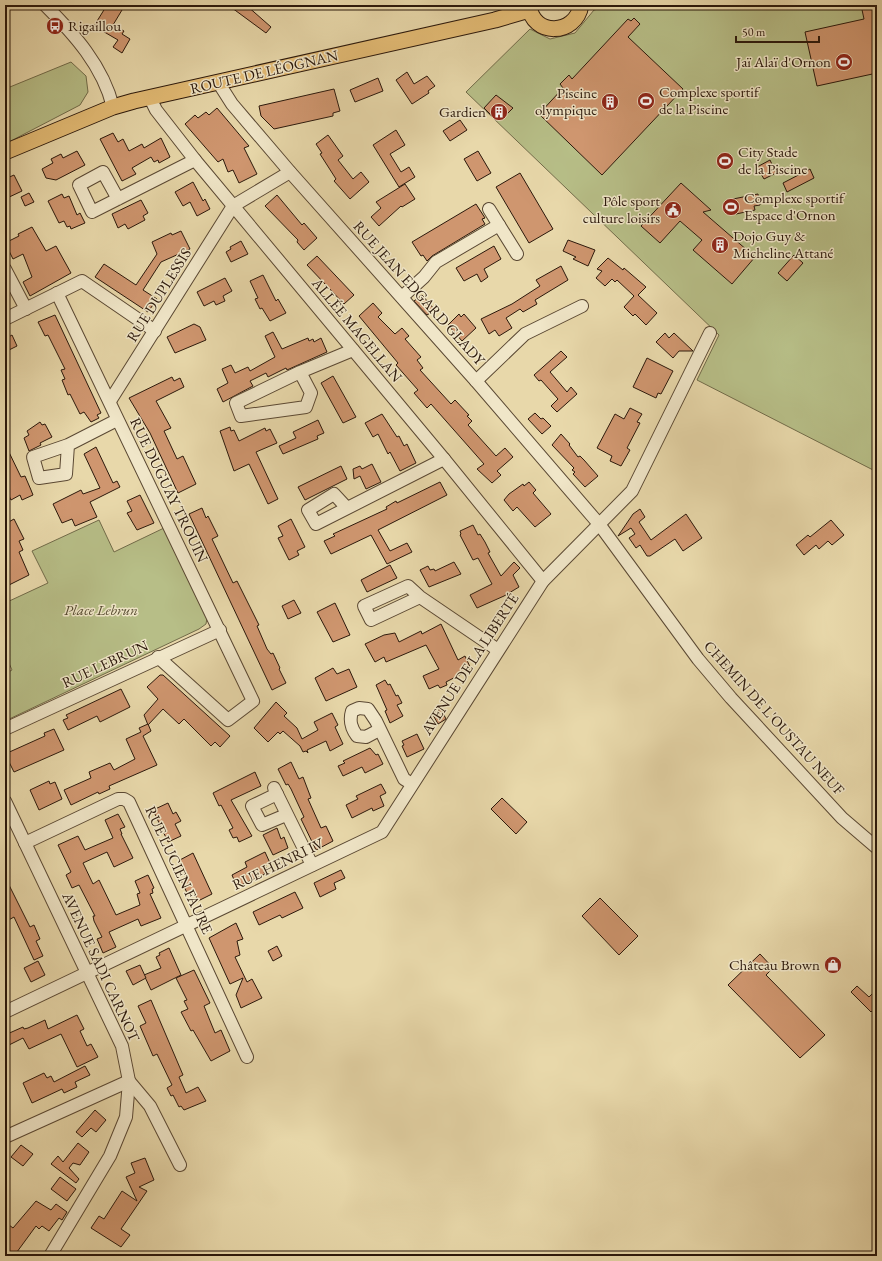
<svg xmlns="http://www.w3.org/2000/svg" width="882" height="1261" font-family="'EB Garamond',serif">
<rect width="100%" height="100%" fill="#e8d8aa"/>
<filter id="stains"><feTurbulence type="fractalNoise" baseFrequency=".005" numOctaves="4"/><feColorMatrix values="0 0 0 0 .2 0 0 0 0 .09 0 0 0 0 .02 0 0 0 .5 -.17"/></filter>
<radialGradient id="worn" r=".72"><stop offset=".6" stop-color="#630" stop-opacity="0"/><stop offset="1" stop-color="#630" stop-opacity=".3"/></radialGradient>
<!-- green -->
<g fill="#b7be87" stroke="#716b49">
<path d="M616,5h261v467l-180,-92 22,-45 -253,-243 64,-63 20,10 25,-6 19,-23z"/>
<path d="M71,62l15,14 2,16 -8,13 -75,39v-55z"/>
<path d="M99,520l15,32 50,-24 43,90 -1,6 -7,5 -194,92v-47l7,-4 -7,-16v-51l43,-20 -16,-32z"/>
</g>
<!-- building -->
<g fill="#cf966f" stroke="#2b180b">
<path d="M107,5h18l-12,20 11,6 -2,3 8,5 -8,14 -9,-6 5,-7 -24,-14z"/>
<path d="M228,5h18l25,22 -5,6z"/>
<path d="M861,5h16v68l-60,13 -12,-54 59,-13z"/>
<path d="M634,18l6,6 -12,13 55,52 -81,86 -63,-61 24,-26 -3,-4 9,-9 3,4 56,-60 3,2z"/>
<path d="M407,72l7,12 13,-8 8,10 -7,5 1,2 -17,11 -16,-24z"/>
<path d="M378,78l5,13 -28,11 -5,-12z"/>
<path d="M334,89l6,22 -7,2v3l-59,13 -13,-13 -2,-10z"/>
<path d="M496,95l17,13 -12,12 -3,-4 -3,3 -11,-11z"/>
<path d="M217,108l32,38 -5,2 13,26 -18,9 -6,-13 -5,2 -5,-13 -5,3 -33,-38 10,-9 3,3 8,-6 3,3z"/>
<path d="M460,120l7,10 -17,11 -7,-10z"/>
<path d="M396,130l9,15 -15,9 11,18 8,-5 6,10 -16,10 -26,-42z"/>
<path d="M113,133l5,9 5,-3 6,12 13,-7 2,4 17,-10 9,19 -11,6 -1,-3 -4,2 -3,-5 -19,11 4,6 -14,7 -22,-42z"/>
<path d="M328,135l15,21 -5,4 15,19 8,-7 8,10 -19,17 -16,-18 2,-2 -16,-25 2,-1 -6,-9z"/>
<path d="M77,151l8,14 -29,15 -10,-2 -4,-9 11,-6 -2,-4 10,-5 2,4z"/>
<path d="M478,151l13,22 -14,8 -13,-22z"/>
<path d="M770,160l6,13 -12,6 -7,-12z"/>
<path d="M810,169l4,9 -27,14 -4,-9z"/>
<path d="M520,173l33,56 -24,14 -33,-56z"/>
<path d="M14,175l8,16 -17,8v-20z"/>
<path d="M193,182l10,19 2,-2 5,10 -13,7 -7,-14 -7,4 -8,-14z"/>
<path d="M681,183l30,27 -8,2 52,45 -23,27 -39,-34 9,-10 -22,-19 -20,22 -19,-17z"/>
<path d="M405,184l10,15 -13,8 -1,-1 -22,20 -8,-9 10,-9 -5,-6z"/>
<path d="M29,193l5,9 -9,4 -4,-9z"/>
<path d="M62,194l2,4 5,-2 8,19 3,-2 5,10 -14,6 -1,-3 -3,1 -3,-6 -5,2 -11,-22z"/>
<path d="M758,194l2,11 -6,1 1,4 -19,4 -3,-15z"/>
<path d="M277,195l25,30 2,-2 13,15 -13,12 -7,-8 1,-2 -33,-34z"/>
<path d="M141,200l7,13 -5,3 2,4 -17,9 -3,-5 -7,4 -6,-14z"/>
<path d="M476,204l9,14 -3,1 3,5 -53,32 -5,5 -4,-6 -2,1 -9,-14z"/>
<path d="M32,227l14,24 10,-5 15,27 -41,23 -7,-14 9,-5 -9,-23 -10,5 -8,-16 14,-7 -1,-2z"/>
<path d="M181,231l9,18 -29,13 -18,28 14,9 -9,13 -53,-35 9,-13 32,21 21,-31 -5,-12 19,-9 1,2z"/>
<path d="M568,240l27,10 -7,16 -15,-7 3,-2 -13,-6z"/>
<path d="M241,241l7,13 -17,8 -5,-10 5,-3 -1,-2z"/>
<path d="M494,246l7,13 -17,10 4,8 -7,5 -4,-8 -13,7 -8,-13z"/>
<path d="M794,255l9,8 -16,18 -9,-8z"/>
<path d="M317,256l37,39 -10,9 -37,-39z"/>
<path d="M608,258l15,12 1,-2 22,19 -8,8 19,18 -11,12 -11,-11 -2,2 -9,-9 10,-11 -17,-16 -2,2 -3,-3 -7,7 -9,-8 6,-7 -5,-2z"/>
<path d="M561,266l7,14 -33,20 2,4 -14,8 -3,-3 -14,9 6,10 -13,8 -4,-6 -6,4 -8,-15 31,-15 28,-18 -4,-6z"/>
<path d="M263,275l13,26 2,-2 8,14 -16,8 -8,-13 -2,1 -5,-10 3,-1 -8,-17z"/>
<path d="M225,278l7,13 -9,5 2,5 -9,4 -2,-4 -10,5 -7,-14z"/>
<path d="M422,295l13,15 -8,5 -13,-14z"/>
<path d="M373,303l9,10 -4,4 17,17 7,-6 7,8 -4,3 16,18 -4,3 6,8 -3,2 31,34 4,-4 14,15 -2,1 5,5 -4,4 28,31 9,-8 8,9 -16,14 4,4 -9,8 -15,-14 7,-5 -53,-60 -4,4 -13,-15 4,-3 -22,-25 2,-2 -39,-47z"/>
<path d="M459,314l2,3 3,-3 12,14 -14,13 -14,-16z"/>
<path d="M55,315l46,98 -4,2 2,3 -8,4 -7,-10 -4,2 -10,-20 -2,1 -6,-15 3,-1 -4,-9 4,-1 -17,-34 -3,1 -7,-14z"/>
<path d="M194,324l6,3 6,13 -31,13 -8,-16z"/>
<path d="M273,332l9,17 26,-11 1,3 4,-2 1,3 7,-4 6,14 -40,18 -1,-2 -18,9 -2,-4 -16,8 3,5 -30,16 -6,-13 11,-6 -6,-14 9,-4 4,8 13,-6 2,4 25,-14 -10,-21z"/>
<path d="M665,333l4,5 5,-5 19,18h-14l-6,7 -17,-16z"/>
<path d="M12,335l5,11 -12,6v-13z"/>
<path d="M561,351l6,6 -17,15 17,20 4,-5 6,7 -20,18 -6,-6 7,-7 -17,-19 -2,1 -5,-6z"/>
<path d="M647,358l26,13 -12,23 -3,-1 -2,5 -23,-11z"/>
<path d="M333,376l23,41 -13,6 -22,-40z"/>
<path d="M172,377l2,4 6,-3 4,9 -28,14 15,27 -7,3 13,28 6,-3 13,28 -18,9 -28,-60 -21,-35z"/>
<path d="M630,408l12,6 -5,8 3,1 -13,25 3,2 -9,16 -11,-5 2,-5 -15,-8 18,-34 9,5z"/>
<path d="M535,413l6,6 2,-1 8,8 -9,8 -14,-15z"/>
<path d="M382,414l15,23 2,-1 5,10 3,-2 9,19 -16,8 -10,-19 -2,2 -10,-20 -5,3 -8,-14z"/>
<path d="M318,420l6,13 -7,3 1,3 -35,15 -4,-8 17,-8 -3,-6z"/>
<path d="M40,422l2,3 3,-1 7,13 -12,6 1,2 -12,6 -5,-13 5,-3 -2,-4z"/>
<path d="M230,427l1,4 3,-1 5,11 26,-13 1,3 4,-2 7,14 -21,9 22,47 -10,5 -19,-40 -15,7 -14,-40z"/>
<path d="M561,434l9,10 -1,1 9,12 2,-1 4,4 14,16 -13,11 -12,-13 2,-2 -3,-2 2,-2 -22,-23z"/>
<path d="M5,444l16,33 4,-1 6,14 2,5 -11,5 -2,-5 -9,5 -6,-12v-3l3,-1 -3,-7z"/>
<path d="M96,447l17,36 4,-2 3,6 -30,15 7,15 -22,9 -3,-7 -10,4 -9,-19 28,-14 2,4 17,-6 -16,-34z"/>
<path d="M372,464l9,18 -15,7 -6,-13 -6,3 -1,-10 7,-3 2,3z"/>
<path d="M341,466l6,13 -42,21 -7,-13z"/>
<path d="M440,482l7,13 -69,35 12,21 17,-8 5,9 -25,12 -16,-29 -40,19 -7,-13 11,-5 -2,-2 54,-25 -1,-2 10,-6 1,2z"/>
<path d="M529,482l7,8 -3,3 18,21 -16,13 -18,-20 -4,4 -9,-11 5,-6 14,-10 1,2z"/>
<path d="M140,495l14,28 -17,7 -10,-17 5,-2 -5,-10z"/>
<path d="M202,508l4,10 2,-2 10,20 -6,3 21,44 4,-2 22,44 -2,1 10,23 4,5 2,-1 7,15 -1,1 7,14 -14,7 -83,-176z"/>
<path d="M640,509l5,8 -6,5 12,18 35,-26 16,24 -19,13 -8,-12 -25,17h-3l-7,-11 -4,3 -7,-10 6,-4 -4,-6 -13,8 15,-22z"/>
<path d="M14,519l10,20 -5,2 4,9 -4,2 10,23 -24,12v-41l2,-1 -2,-3v-18z"/>
<path d="M291,519l14,28 -8,4 2,4 -10,5 -11,-22 5,-2 -5,-10z"/>
<path d="M831,520l13,15 -12,10 -4,-4 -9,8 -3,-4 -12,10 -8,-10 12,-10 2,2z"/>
<path d="M473,525l5,10 2,-1 5,8 5,10 -2,1 13,23 13,-14 6,6 -7,7 6,12 -15,9 -27,12 -7,-13 22,-11 -14,-26 -5,2 -13,-25 1,-1 -1,-3z"/>
<path d="M454,562l7,12 -32,13 -9,-17 8,-4 2,4 4,-1 1,2z"/>
<path d="M390,565l7,13 -30,14 -6,-12z"/>
<path d="M294,600l7,13 -13,6 -6,-13z"/>
<path d="M335,603l15,32 -17,7 -16,-30z"/>
<path d="M441,624l17,36 7,-4 6,13 -25,13 1,3 -7,3 -2,-3 -9,4 -6,-13 16,-7 -13,-24 -40,17 -2,-5 -9,5 -10,-18 19,-9 11,-2 4,9 22,-11 1,3z"/>
<path d="M333,668l4,6 12,-5 8,18 -31,14 -11,-23z"/>
<path d="M160,675h3l67,61 -10,11 -5,-5 -4,4 -27,-27 -5,5 -16,-15 -15,16 -4,-10 14,-16 -11,-12z"/>
<path d="M385,680l3,5 2,-1 6,12 2,-1 4,8 -5,2 6,11 -13,7 -5,-12 2,-1 -11,-25z"/>
<path d="M121,689l9,18 -30,15 -3,-6 -29,14 -5,-10 5,-2 -2,-3z"/>
<path d="M276,702l11,11 -3,3 13,12 5,11 16,-9 -4,-8 18,-9 6,12 -3,2 8,17 -13,7 -4,-10 -19,9 1,3 -2,-2 -3,1 -3,-6 -17,-15 -3,3 -2,-2 -10,10 -14,-14z"/>
<path d="M441,709l5,10 -8,5 -6,-11z"/>
<path d="M148,724l3,7 -8,5 14,29 -48,21 1,3 -11,5 -1,-2 -27,13 -7,-15 27,-12 -2,-6 21,-9 4,7 21,-11 -9,-20 15,-7 -2,-4z"/>
<path d="M54,729l10,21 -50,22 -9,-18 40,-18 -1,-3z"/>
<path d="M417,734l7,15 -17,8 -5,-11 2,-1 -2,-4z"/>
<path d="M370,748l6,7 2,-1 5,10 -18,9 -3,-6 -19,9 -5,-10 7,-3 -2,-2z"/>
<path d="M291,762l8,17 4,-2 8,21 -3,1 13,29 5,-2 7,15 -17,9 -15,-31 3,-2 -13,-28 -3,-5 -2,1 -8,-16z"/>
<path d="M255,772l6,14 -30,14 21,36 -13,6 -2,-5 -4,1 -4,-8 4,-2 -12,-23 -2,1 -6,-13z"/>
<path d="M49,781l1,3 5,-2 7,17 -23,11 -9,-20z"/>
<path d="M381,784l5,9 -6,3 4,10 -11,5 -1,-3 -20,10 -6,-13 12,-6 -2,-3z"/>
<path d="M502,798l25,24 -11,12 -25,-25z"/>
<path d="M168,803l5,11 3,-2 5,9 -6,3 6,12 -13,6 -15,-32z"/>
<path d="M118,814l7,13 -5,2 2,5h-1l12,24 -19,9 -7,-15 -24,11 10,21 6,-4 17,35 24,-10 -3,-11 3,-1 -5,-12 13,-6 6,13 -2,1 1,4 -3,1 11,24 -20,8 -3,-7 -29,13 7,15 -13,6 -6,-14 5,-2 -8,-16 -1,-5h2l-16,-31 -7,3 -6,-13 5,-3 -13,-27 20,-9 7,14 28,-12 -8,-18z"/>
<path d="M277,828l4,11 3,-2 4,11 -15,7 -10,-20z"/>
<path d="M265,852l5,11 -5,3 3,4 -4,2 1,2 -28,13 -5,-12 15,-8 -2,-5z"/>
<path d="M193,853l19,41 -14,7 -4,-9 -6,3 -7,-15 5,-2 -8,-17z"/>
<path d="M341,870l4,8 -11,5 2,6 -16,8 -6,-14z"/>
<path d="M5,877l25,50 4,-2 6,14 -4,2 7,15 -9,4 -20,-43 -9,5z"/>
<path d="M295,892l8,16 -21,10 -2,-3 -21,10 -6,-13z"/>
<path d="M600,898l38,38 -19,19 -37,-39z"/>
<path d="M236,923l7,16 -6,2 3,14 -5,2 12,25 5,-3 10,19 -21,10 -5,-13 7,-17 -13,6 -21,-46z"/>
<path d="M277,946l5,10 -9,5 -5,-10z"/>
<path d="M169,948l12,27 -30,15 -7,-15 17,-7 -5,-11 4,-2 -1,-2z"/>
<path d="M760,954l13,14 -7,7 59,60 -25,23 -72,-73z"/>
<path d="M38,961l7,14 -14,7 -7,-14z"/>
<path d="M140,965l6,13 -13,7 -7,-14z"/>
<path d="M194,970l16,33 -6,3 11,27 6,-3 9,21 -19,10 -18,-31 -2,1 -10,-19 7,-3 -4,-8 3,-1 -11,-22z"/>
<path d="M857,986l12,11 8,-8v17l-6,6 -20,-20z"/>
<path d="M151,1000l32,75 -4,2 7,16 12,-6 8,14 -22,9 -3,-4 -2,1 -6,-12 -2,1 -4,-8 5,-3 -15,-31 -4,2 -13,-30 6,-3 -8,-17z"/>
<path d="M77,1015l7,14 -4,2 7,15 4,-2 7,13 -21,10 -16,-33 -32,15 -6,-11 -18,9v-12l18,-8 1,2 4,-1 17,-8 3,9z"/>
<path d="M85,1066l5,9 -15,7 2,5 -13,6 -2,-4 -30,14 -9,-20 21,-10 3,5 4,-2 3,6z"/>
<path d="M95,1110l11,10 -10,12 -5,-4 -9,9 -6,-5z"/>
<path d="M78,1143l11,9 -9,13 -7,-2 -4,5 10,11 -3,4 -25,-19 7,-8 5,6z"/>
<path d="M21,1145l12,9 -10,12 -12,-9z"/>
<path d="M145,1158l9,22 -15,7 8,4 -26,38 9,6 -9,12 -30,-19 8,-12 5,3 18,-28 15,10 -11,-24 9,-4 -4,-10z"/>
<path d="M60,1177l16,12 -9,12 -16,-12z"/>
<path d="M36,1201l15,9 5,-6 11,8 -5,8 -3,-2 -10,13 -7,-5 -3,3 -3,-3 -22,30h-9v-34l8,6z"/>
</g>
<g fill="none" stroke-linecap="round" stroke-linejoin="round">
<defs>
<g id="minor">
<path d="M45,5c29,29 58,61 68,102"/>
<path d="M218,82l14,22 58,68 186,209 123,143 99,135 33,39 111,120 35,30"/>
<path d="M150,98l6,12 39,50 249,299 99,122"/>
<path d="M118,199l-15,-27 -24,13 13,27 103,-52"/>
<path d="M489,209l28,45"/>
<path d="M5,269l21,40"/>
<path d="M57,293l196,408 -25,19 -70,-63"/>
<path d="M402,297l22,-20 12,-15 63,-37"/>
<path d="M5,319l77,-38 73,50"/>
<path d="M300,372l11,21 -5,14 -65,9 -5,-13 64,-31 53,-22"/>
<path d="M476,381l49,-47 57,-28"/>
<path d="M110,401l123,-195 57,-34"/>
<path d="M68,445l-35,12 6,21 27,-4 2,-29 49,-25"/>
<path d="M347,508l-13,-14 -26,16 8,14 128,-65"/>
<path d="M420,597l-49,23 -7,-14 44,-20 12,11 78,53"/>
<path d="M5,729l215,-99"/>
<path d="M379,730l-13,7 -9,-1c-6,-8 -8,-15 -5,-25l7,-3 9,1 8,12 28,58 8,5"/>
<path d="M274,788l38,77"/>
<path d="M277,794l-25,12 10,19 24,-10"/>
<path d="M5,801l117,245 7,35 -3,36 -16,39 -60,100"/>
<path d="M25,843l93,-44h6l5,3 118,255"/>
<path d="M5,1012l377,-180 161,-251 89,-90 78,-158"/>
<path d="M5,1137l124,-56 21,25 30,59"/>
</g>
<g id="major">
<path d="M529,5c3,32 47,31 52,0"/>
<path d="M5,152l108,-45 21,-6 361,-81 34,-10"/>
</g>
</defs>
<!-- minor casing -->
<use href="#minor" stroke="#5a4833" stroke-width="14"/>
<!-- major casing -->
<use href="#major" stroke="#2b180b" stroke-width="17"/>
<!-- minor -->
<use href="#minor" stroke="#f0e6c8" stroke-width="12"/>
<!-- major -->
<use href="#major" stroke="#e4bc75" stroke-width="15"/>
</g>
<!-- icons -->
<defs>
<symbol id="bus-disc" viewBox="-11 -11 22 22"><circle r="9.5" fill="#8f2418" stroke="#f0e6c8"/><path d="M-5-6H5V4H4V6H2V4H-2V6H-4V4H-5ZM-3.5-4V0h7V-4ZM-3.5 1.2v1.5H-2V1.2ZM2 1.2v1.5H3.5V1.2Z" fill="#fff"/></symbol>
<symbol id="stadium-disc" viewBox="-11 -11 22 22"><circle r="9.5" fill="#8f2418" stroke="#f0e6c8"/><path d="M0-5a6.5 5 0 1 0 0 10a6.5 5 0 1 0 0-10ZM-3.5-1.8h7v3.6h-7Z" fill="#fff"/></symbol>
<symbol id="building-disc" viewBox="-11 -11 22 22"><circle r="9.5" fill="#8f2418" stroke="#f0e6c8"/><path d="M-4-6H4V6H1V3H-1V6H-4ZM-2.5-4.3h1.7v1.8h-1.7ZM.8-4.3h1.7v1.8H.8ZM-2.5-1h1.7V.8h-1.7ZM.8-1h1.7V.8H.8Z" fill="#fff"/></symbol>
<symbol id="civic-disc" viewBox="-11 -11 22 22"><circle r="9.5" fill="#8f2418" stroke="#f0e6c8"/><path d="M-.6-6.5H3V-4.5H.6V-3L4-1V1h2V6H-6V1h2V-1L-.6-3ZM-1.2 2.5V6h2.4V2.5Z" fill="#fff"/></symbol>
<symbol id="shop-disc" viewBox="-11 -11 22 22"><circle r="9.5" fill="#8f2418" stroke="#f0e6c8"/><path d="M-5-2.5h2.3a2.7 3.5 0 0 1 5.4 0H5L5.5 6h-11ZM-1.5-2.5h3a1.5 2.3 0 0 0-3 0Z" fill="#fff"/></symbol>
</defs>
<g fill-rule="evenodd">
<use href="#bus-disc" x="45" y="16" width="20" height="20"/>
<use href="#stadium-disc" x="834" y="52" width="20" height="20"/>
<use href="#stadium-disc" x="636" y="91" width="20" height="20"/>
<use href="#building-disc" x="600" y="92" width="20" height="20"/>
<use href="#building-disc" x="489" y="102" width="20" height="20"/>
<use href="#stadium-disc" x="715" y="151" width="20" height="20"/>
<use href="#stadium-disc" x="721" y="197" width="20" height="20"/>
<use href="#civic-disc" x="663" y="200" width="20" height="20"/>
<use href="#building-disc" x="710" y="235" width="20" height="20"/>
<use href="#shop-disc" x="823" y="955" width="20" height="20"/>
</g>
<g text-anchor="middle" stroke-width="3" stroke-linejoin="round" paint-order="stroke">
<!-- poi labels -->
<g font-size="15" fill="#2b180b" stroke="#f0e6c8" text-anchor="start">
<text x="68" y="31">Rigaillou</text>
<text x="831" y="67" text-anchor="end">Jaï Alaï d'Ornon</text>
<text x="659" y="97">Complexe sportif<tspan x="659" dy="17">de la Piscine</tspan></text>
<text x="597" y="98" text-anchor="end">Piscine<tspan x="597" dy="17">olympique</tspan></text>
<text x="486" y="117" text-anchor="end">Gardien</text>
<text x="738" y="157">City Stade<tspan x="738" dy="17">de la Piscine</tspan></text>
<text x="744" y="203">Complexe sportif<tspan x="744" dy="17">Espace d'Ornon</tspan></text>
<text x="660" y="206" text-anchor="end">Pôle sport<tspan x="660" dy="17">culture loisirs</tspan></text>
<text x="733" y="241">Dojo Guy &amp;<tspan x="733" dy="17">Micheline Attané</tspan></text>
<text x="820" y="970" text-anchor="end">Château Brown</text>
</g>
<!-- street labels -->
<g font-size="15" fill="#2b180b" stroke="#f0e6c8">
<text transform="translate(264 72) rotate(-13)" y="5">ROUTE DE LÉOGNAN</text>
<text transform="translate(419 293) rotate(48)" y="5">RUE JEAN EDGARD GLADY</text>
<text transform="translate(159 295) rotate(-58)" y="5">RUE DUPLESSIS</text>
<text transform="translate(357 330) rotate(50)" y="5">ALLÉE MAGELLAN</text>
<text transform="translate(169 490) rotate(64)" y="5">RUE DUGUAY TROUIN</text>
<text transform="translate(105 664) rotate(-25)" y="5">RUE LEBRUN</text>
<text transform="translate(470 664) rotate(-57)" y="5">AVENUE DE LA LIBERTÉ</text>
<text transform="translate(774 718) rotate(48)" y="5">CHEMIN DE L'OUSTAU NEUF</text>
<text transform="translate(278 864) rotate(-26)" y="5">RUE HENRI IV</text>
<text transform="translate(179 870) rotate(65)" y="5">RUE LUCIEN FAURE</text>
<text transform="translate(101 967) rotate(65)" y="5">AVENUE SADI CARNOT</text>
</g>
<!-- park labels -->
<g font-size="15" font-style="italic" fill="#554a30" stroke="#f0e6c8">
<text x="101" y="615">Place Lebrun</text>
</g>
</g>
<!-- margin -->
<rect width="882" height="1261" fill="none" stroke="#e8d8aa" stroke-width="20"/>
<rect x="6" y="6" width="870" height="1249" fill="none" stroke="#2b180b" stroke-width="2"/>
<rect x="10" y="10" width="862" height="1241" fill="none" stroke="#2b180b"/>
<!-- scale -->
<path d="M736 36v6h83v-6" fill="none" stroke="#2b180b" stroke-width="2"/>
<text x="742" y="36" font-size="12" fill="#2b180b" stroke="#f0e6c8" stroke-width="3" paint-order="stroke">50 m</text>
<rect width="100%" height="100%" filter="url(#stains)"/>
<rect width="100%" height="100%" fill="url(#worn)"/>
</svg>
